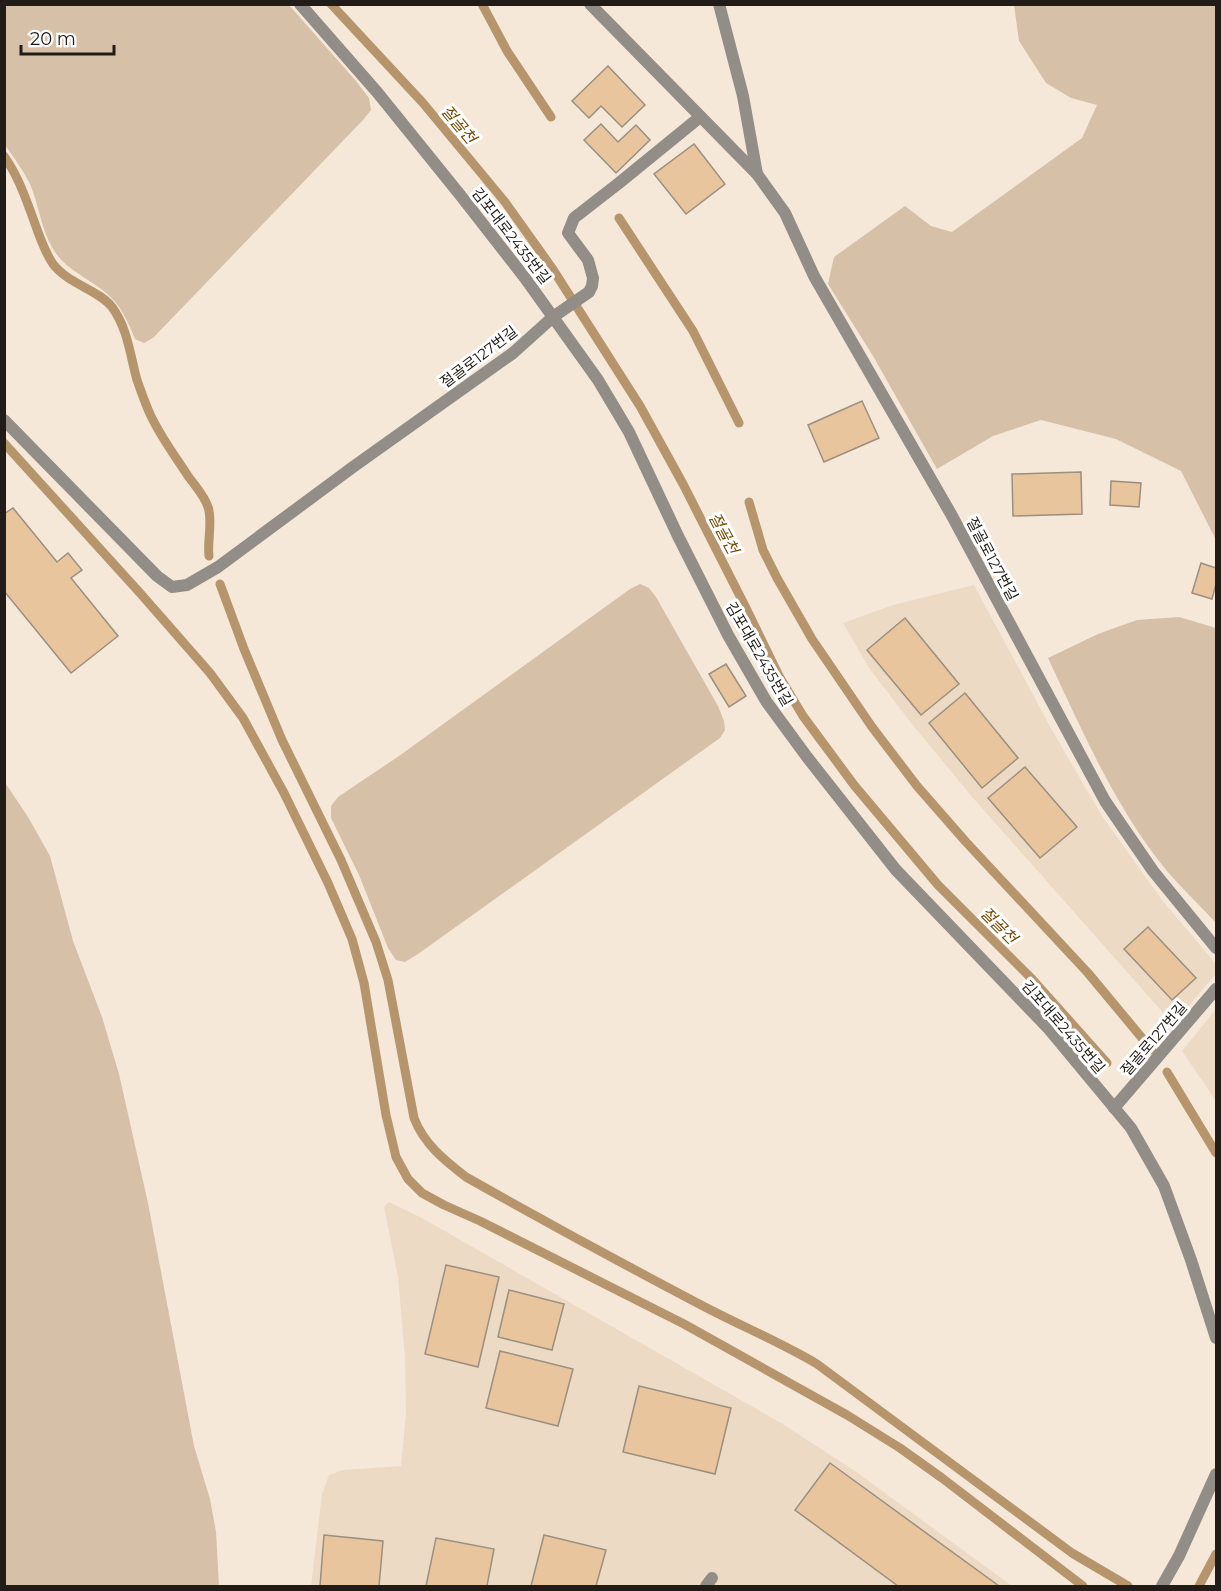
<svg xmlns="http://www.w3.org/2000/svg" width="1221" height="1591" font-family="Montserrat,'Noto Sans KR',sans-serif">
<rect width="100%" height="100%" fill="#f5e8d9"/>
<!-- built -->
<g fill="#ecdac5">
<path d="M974,585l78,145 50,86 60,84 54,64v10l-43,50 -200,-226 -62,-75 -42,-55 -26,-45 50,-18z"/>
<path d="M1216,1009v92l-34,-50z"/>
<path d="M389,1202l31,15 361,206 74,48 157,115h-701l11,-92 7,-19 14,-5 58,-4 5,-53 -1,-56 -7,-80 -14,-70z"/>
</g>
<!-- green -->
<g fill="#d6c0a8">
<path d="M4,5h285l67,76 13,17 2,12 -8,10 -210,218 -9,5 -9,-4c-7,-17 -14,-34 -29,-46 -17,-15 -41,-23 -53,-44 -12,-20 -14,-44 -23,-65 -7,-14 -16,-26 -25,-39z"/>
<path d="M1014,5h202v535l-35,-69 -65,-32 -75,-19 -48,16 -56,33 -64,-113 -45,-72 6,-27 71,-51 26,20 21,6 130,-94 15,-33 -26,-7 -25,-15 -27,-42z"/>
<path d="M640,584l9,4 7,9 62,109 6,15 1,9 -5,8 -302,216 -13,8 -9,-2 -8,-12 -29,-73 -28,-57v-12l7,-9 61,-41 231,-167z"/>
<path d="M1179,617l37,11v295c-17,-19 -37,-37 -53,-57 -50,-63 -81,-136 -115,-208l50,-24 39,-14z"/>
<path d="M4,781l24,36 22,39 23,85 29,76 17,57 29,129 46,243 16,53 6,33 3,54h-214z"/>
</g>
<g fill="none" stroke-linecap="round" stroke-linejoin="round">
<!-- stream -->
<g stroke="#b6956d" stroke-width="9">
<path d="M331,4l92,99 82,99 47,66 88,138 43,78 62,122 34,70 24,40 51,69 84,100 94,94 75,84"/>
<path d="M482,4l25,47 44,66"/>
<path d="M4,156c12,17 19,35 26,54 7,18 12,38 23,54 15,20 46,26 59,43 16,22 18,48 25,73 4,11 8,23 13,34 10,22 25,42 38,62 7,10 16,19 20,31 5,14 -1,34 1,49"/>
<path d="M619,218l74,113 46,92"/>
<path d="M4,443l136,150 70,80 33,45 41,75 44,90 24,56 12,44 22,132 10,42 12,22 14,14 22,12 36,16 204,103 163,91 53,33 42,30 141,108"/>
<path d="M749,502l14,48 14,28 35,61 60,88 45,59 49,56 122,131 64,77"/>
<path d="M220,584l24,65 38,91 59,120 35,82 12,38 26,138c10,26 30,42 52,59 78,44 157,87 237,129 38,20 77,36 114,58l255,189 56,33"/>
<path d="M1167,1072l49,81"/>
<path d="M1199,1586l17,-32"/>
</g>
</g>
<!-- building -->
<g fill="#e8c59c" stroke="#9b8f81" stroke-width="1.5">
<path d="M608,66l37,39 -23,22 -21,-21 -12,12 -17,-17z"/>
<path d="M601,124l17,18 18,-17 14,15 -34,33 -32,-33z"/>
<path d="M694,144l31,40 -39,30 -32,-40z"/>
<path d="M862,401l17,37 -55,24 -16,-37z"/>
<path d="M1081,472l1,42 -69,2 -1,-42z"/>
<path d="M1111,481l30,2 -2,24 -29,-2z"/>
<path d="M13,508l44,54 11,-9 14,17 -11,8 47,58 -47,37 -67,-82v-77z"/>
<path d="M1201,563l15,5v16l-4,15 -20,-6z"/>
<path d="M905,618l54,66 -38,31 -54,-65z"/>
<path d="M726,664l20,32 -17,11 -20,-33z"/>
<path d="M965,693l53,65 -36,30 -53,-65z"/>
<path d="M1025,767l52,60 -37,31 -52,-60z"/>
<path d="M1148,927l48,51 -24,22 -48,-51z"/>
<path d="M446,1265l53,12 -21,90 -53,-13z"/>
<path d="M509,1290l55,14 -12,46 -54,-13z"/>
<path d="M500,1351l73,18 -15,57 -72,-18z"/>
<path d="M639,1386l92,22 -16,66 -92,-22z"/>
<path d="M830,1463l169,123h-101l-103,-76z"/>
<path d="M324,1535l59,6 -4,45h-59z"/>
<path d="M544,1535l62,15 -10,36h-65z"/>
<path d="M436,1538l58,11 -7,37h-61z"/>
</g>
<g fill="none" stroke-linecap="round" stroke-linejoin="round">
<!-- service -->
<g stroke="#928d87" stroke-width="12">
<path d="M300,4l77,88 84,104 64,82 73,102 31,52 49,104 50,99 38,66 41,56 89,113 152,158 83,100 33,58 27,74 25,78"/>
<path d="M590,4l167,170 28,39 29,63 137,238 154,287 48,70 63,77"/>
<path d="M719,4l24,92 14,78"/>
<path d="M4,420l153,156 15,11 15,-2 31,-18 135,-100 160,-114 40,-36 36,-25 3,-6 1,-8 -5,-18 -20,-27 6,-15 45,-35 81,-66"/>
<path d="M1114,1108l102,-119"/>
<path d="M706,1586l6,-8"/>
<path d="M1162,1586l17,-30 37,-82"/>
</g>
</g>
<g text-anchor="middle" stroke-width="6" stroke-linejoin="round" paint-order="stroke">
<!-- street labels -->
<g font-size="15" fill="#211c17" stroke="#fff">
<text transform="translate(511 236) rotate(52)" y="5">김포대로2435번길</text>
<text transform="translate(479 357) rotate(-37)" y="5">절골로127번길</text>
<text transform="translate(992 559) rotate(62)" y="5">절골로127번길</text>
<text transform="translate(759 654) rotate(60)" y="5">김포대로2435번길</text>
<text transform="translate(1063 1027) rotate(49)" y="5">김포대로2435번길</text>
<text transform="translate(1154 1039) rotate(-49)" y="5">절골로127번길</text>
</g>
<!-- water labels -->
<g font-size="16" font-style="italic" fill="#764a00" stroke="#fff">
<text transform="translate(459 124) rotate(50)" y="6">절골천</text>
<text transform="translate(724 533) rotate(62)" y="6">절골천</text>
<text transform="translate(999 925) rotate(45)" y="6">절골천</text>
</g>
</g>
<!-- border -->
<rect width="1221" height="1591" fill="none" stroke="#211c17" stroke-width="12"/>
<!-- scale -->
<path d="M21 45v9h93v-9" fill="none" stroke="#211c17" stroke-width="3"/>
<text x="30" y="45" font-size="18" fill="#211c17" stroke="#ffffff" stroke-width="4.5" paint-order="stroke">20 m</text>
</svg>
